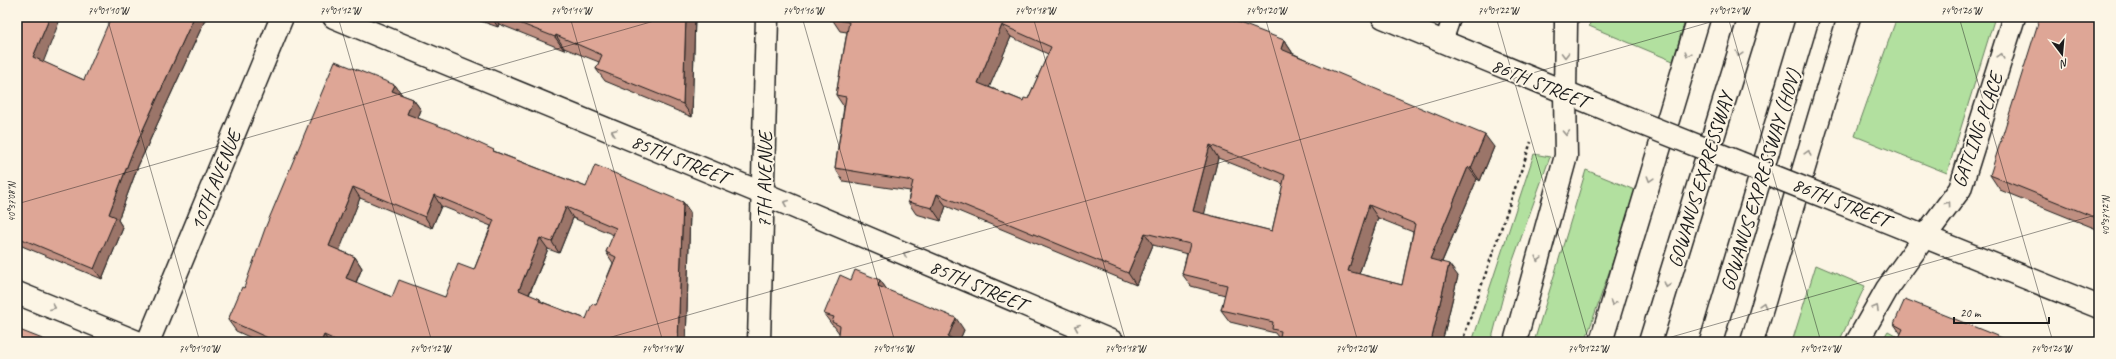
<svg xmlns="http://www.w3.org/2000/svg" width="2116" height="359" font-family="Caveat,sans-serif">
<rect width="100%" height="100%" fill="#fcf5e5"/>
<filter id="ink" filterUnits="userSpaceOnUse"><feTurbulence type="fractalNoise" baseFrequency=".025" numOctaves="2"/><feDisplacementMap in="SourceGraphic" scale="8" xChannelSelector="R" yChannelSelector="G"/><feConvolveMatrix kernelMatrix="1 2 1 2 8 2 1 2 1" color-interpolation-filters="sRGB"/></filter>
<g filter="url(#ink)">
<!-- green -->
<g fill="#b2e09f" stroke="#677e5e">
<path d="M1592,17h94l-13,44 -84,-35z"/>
<path d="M1897,17h98l-48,156 -92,-37z"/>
<path d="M1534,154l16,3 -39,109 -20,76h-19z"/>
<path d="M1586,170l51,21 -52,151h-51z"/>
<path d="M1816,265l49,21 -26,56h-47z"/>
<path d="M1888,331l20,11h-27z"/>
</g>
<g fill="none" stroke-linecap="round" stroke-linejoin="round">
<defs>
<path id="lane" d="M1443,43l9,-26"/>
<g id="street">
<path d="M334,17l430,177 349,148"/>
<path d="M17,293l120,49"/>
<path d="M148,342l134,-325"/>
</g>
<g id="secondary">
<path d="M1383,17l252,104"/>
<path d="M1565,94l1,-71 1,-6"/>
<path d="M1871,215l228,92"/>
<path d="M1925,236l35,-47 54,-172"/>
<path d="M759,342l8,-325"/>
</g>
<g id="highway">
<path d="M1515,342l51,-186 -1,-62"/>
<path d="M1601,342l98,-325"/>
<path d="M1650,342l100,-325"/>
<path d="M1711,342l97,-325"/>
<path d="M1752,342l97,-325"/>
<path d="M1857,342l30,-53 38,-53"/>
</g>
</defs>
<!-- lane casing -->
<use href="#lane" stroke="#1c1c1c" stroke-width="20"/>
<!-- street casing -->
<use href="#street" stroke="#1c1c1c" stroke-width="25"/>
<!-- secondary casing -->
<use href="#secondary" stroke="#1c1c1c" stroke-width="25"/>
<!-- highway casing -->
<use href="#highway" stroke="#1c1c1c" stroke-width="25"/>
<!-- path -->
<path stroke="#1c1c1c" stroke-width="2.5" stroke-dasharray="3 3" stroke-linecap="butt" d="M1462,342l69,-200"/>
<!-- lane -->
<use href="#lane" stroke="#fcf5e5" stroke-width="17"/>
<!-- street -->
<use href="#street" stroke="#fcf5e5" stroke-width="22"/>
<!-- secondary -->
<use href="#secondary" stroke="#fcf5e5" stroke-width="22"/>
<!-- highway -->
<use href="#highway" stroke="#fcf5e5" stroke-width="22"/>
<defs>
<path id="secondary-bridge" d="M1635,121l236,94"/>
</defs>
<!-- secondary-bridge casing -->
<use href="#secondary-bridge" stroke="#1c1c1c" stroke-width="25" stroke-linecap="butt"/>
<!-- secondary-bridge -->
<use href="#secondary-bridge" stroke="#fcf5e5" stroke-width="22"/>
</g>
<!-- wall -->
<g fill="#bf8f81" stroke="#1c1c1c" fill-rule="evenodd">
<path d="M17,17l26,45 41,18 121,-60 -67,146 -20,54 5,8 -21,51 -85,-35z"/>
<path d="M448,17h7l-1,3z"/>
<path d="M472,17h223l-3,100 -87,-36 -9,-12 3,-7 -35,-14v2l-65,-26 -1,3 -26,-9z"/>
<path d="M832,17l452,23 8,12v1l202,94 -14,34 -3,-2 -35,83 16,14 -16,66h-163l1,-2 -5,-7 -45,-11 -9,-12 4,-15 -34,-9 -9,-12 5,-20 -34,-9 -17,40 -190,-79 -5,15 -25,-7 -8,-12 2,-11 -67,-10 -8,-13 9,-61 -8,-12 11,-63 -7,-1 -8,-12zM1011,37l37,17 -20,45 -5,2 -34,-14zM1218,158l65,26 -11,47 -68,-17zM1378,218l35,14 -11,53 -43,-11z"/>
<path d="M2099,17v213l-99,-40 -10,-15z"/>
<path d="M395,85l7,10 11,4 8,11 -3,8 78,34 90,35 97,15 7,10 -4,130h-426l-24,-11 -8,-11 16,-32zM360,198l72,30 9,-22 50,20 -17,44 -29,27h-53l-36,-14 6,-15 -7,-11 -16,-7zM573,218l41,17 -8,17 7,11 -17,42 -10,14 -44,-17 -2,-3 -11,-4 19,-46 11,4z"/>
<path d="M851,280h29l7,10 77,40 -5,11 -120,-8 -5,-7 -2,-1 -8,-11z"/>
<path d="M1894,324l118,18 -111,-8z"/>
</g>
<!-- shaded-wall -->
<g fill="#9b7469" stroke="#1c1c1c">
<path d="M50,17h11l-20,51 -8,-11z"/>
<path d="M194,17h9l2,3 -67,146 -20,54 5,8 -21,51 -8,-10 15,-55 22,-58z"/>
<path d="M491,17h3l5,7 -1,3z"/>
<path d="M686,17h9l-3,100 -9,-13z"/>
<path d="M1002,25l9,12 -25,58 -8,-12z"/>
<path d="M556,35l8,13v2l-9,-13z"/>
<path d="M1284,40l8,12 -2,9 -9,-12z"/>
<path d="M395,85l8,11 -11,-5z"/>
<path d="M413,99l8,11 -6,15 -8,-11z"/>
<path d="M1485,135l9,12 -14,34 -9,-13z"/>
<path d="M1210,145l8,13 -16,66 -9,-13z"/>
<path d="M1468,167l9,12 -39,92 -8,-12z"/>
<path d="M353,187l7,11 -23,59 -8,-11z"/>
<path d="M937,194l9,12 -5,15 -9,-13z"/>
<path d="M434,195l7,11 -9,22 -7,-11z"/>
<path d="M683,202l7,10 -4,130h-8z"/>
<path d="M1369,205l9,13 -22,65 -8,-12z"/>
<path d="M566,207l7,11 -14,35 -7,-11z"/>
<path d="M1145,233l8,12 -17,40 -8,-12z"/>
<path d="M540,238l8,11 -22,52 -7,-11z"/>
<path d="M355,257l7,11 -9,21 -7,-11z"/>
<path d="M1449,264l9,12 -16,66h-11z"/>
<path d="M880,280l8,11 -10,-5z"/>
<path d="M956,318l8,12 -5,12 -11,-5z"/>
<path d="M324,335l5,7h-8z"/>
</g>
<!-- building -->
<g fill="#dea696" stroke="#1c1c1c" fill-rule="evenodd">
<path d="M17,17h33l-17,40 51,23 27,-63h83l-63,139 -22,58 7,3 -22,52 -77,-32z"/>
<path d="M504,17h182l-3,87 -87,-35 6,-14 -46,-20 -1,2z"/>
<path d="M832,17h392l60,23 -3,9 204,86 -14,33 -3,-1 -38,92 19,5 -18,78h-152l2,-11 -9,-2 1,-7 -52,-12 6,-25 -45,-11 8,-30 -45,-11 -17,40 -191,-79 -5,14 -24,-6 5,-21 -78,-13 11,-71 -10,-2 13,-73 -17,-3zM1002,25l49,22 -23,52 -4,-1 -1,3 -45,-18zM1210,145l75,30 -13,56 -79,-20zM1369,205l46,19 -13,61 -54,-14z"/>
<path d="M2040,17h59v202l-109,-44z"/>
<path d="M335,61l60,24 -3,6 21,8 -6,15 43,16 44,20 -1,1 93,36 9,-22 88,37 -5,140h-338l-16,-7 -3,7h-44l-49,-22 14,-33 2,1 22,-62zM353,187l72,30 9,-22 60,25 -20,50 -16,-6 -13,33 -46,-17 -7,17 -46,-19 9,-21 -26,-11zM566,207l50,21 -10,24 10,5 -20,48 -4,-1 -6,15 -47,-18 1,-2 -21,-9 21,-52 12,4z"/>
<path d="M855,270l25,10 -2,6 78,32 -8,19 13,5h-123l2,-16 -8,-4 2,-5 -10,-3 16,-39 11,5z"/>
<path d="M1905,299l107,43h-115l6,-13 -9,-5z"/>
<path d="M17,329l33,13h-33z"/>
</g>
<!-- one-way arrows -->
<defs><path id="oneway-chevron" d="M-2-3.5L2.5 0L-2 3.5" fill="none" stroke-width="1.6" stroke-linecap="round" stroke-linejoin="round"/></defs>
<g stroke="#97938b">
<use href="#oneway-chevron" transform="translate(1688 54) rotate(107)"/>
<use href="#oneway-chevron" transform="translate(1739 54) rotate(107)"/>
<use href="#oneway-chevron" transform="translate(1565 55) rotate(91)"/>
<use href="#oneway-chevron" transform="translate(2001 56) rotate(-73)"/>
<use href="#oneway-chevron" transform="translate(614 132) rotate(-158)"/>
<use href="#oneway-chevron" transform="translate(1566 133) rotate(88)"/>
<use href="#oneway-chevron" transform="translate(1808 153) rotate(-73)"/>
<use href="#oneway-chevron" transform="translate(1650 179) rotate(107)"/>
<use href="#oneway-chevron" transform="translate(786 203) rotate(-157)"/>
<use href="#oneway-chevron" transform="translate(1948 204) rotate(-54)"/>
<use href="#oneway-chevron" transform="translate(906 254) rotate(-157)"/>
<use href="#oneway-chevron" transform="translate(1538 259) rotate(105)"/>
<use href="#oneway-chevron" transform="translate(1667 285) rotate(107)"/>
<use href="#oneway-chevron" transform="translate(1613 303) rotate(107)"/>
<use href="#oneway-chevron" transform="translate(1763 305) rotate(-73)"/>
<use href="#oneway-chevron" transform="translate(53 307) rotate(22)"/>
<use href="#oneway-chevron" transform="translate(1876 308) rotate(-61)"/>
<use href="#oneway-chevron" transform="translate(1077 327) rotate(-157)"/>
</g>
</g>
<!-- ticks -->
<path fill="none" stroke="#1c1c1c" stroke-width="1" stroke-opacity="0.45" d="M107,17l93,325M338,17l94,325M570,17l93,325M802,17l93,325M1033,17l93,325M1265,17l93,325M1496,17l93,325M1728,17l93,325M1959,17l94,325M17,204l651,-187M594,342l1134,-325M1654,342l445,-128"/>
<g text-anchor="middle" stroke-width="4" stroke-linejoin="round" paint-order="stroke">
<!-- street labels -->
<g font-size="20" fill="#1c1c1c" stroke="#fcf5e5">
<text transform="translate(1540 83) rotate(22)" y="7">86TH STREET</text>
<text transform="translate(1977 130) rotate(-71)" y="7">GATLING PLACE</text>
<text transform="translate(680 159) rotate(22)" y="7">85TH STREET</text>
<text transform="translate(215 180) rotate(-68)" y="7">10TH AVENUE</text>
<text transform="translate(764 180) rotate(-89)" y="7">7TH AVENUE</text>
<text transform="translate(1700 180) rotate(-73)" y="7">GOWANUS EXPRESSWAY</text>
<text transform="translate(1760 180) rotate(-73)" y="7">GOWANUS EXPRESSWAY (HOV)</text>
<text transform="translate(1841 202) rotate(22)" y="7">86TH STREET</text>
<text transform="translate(978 285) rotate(23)" y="7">85TH STREET</text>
</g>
</g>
<!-- margin -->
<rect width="2116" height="359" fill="none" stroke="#fcf5e5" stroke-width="44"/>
<!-- north arrow -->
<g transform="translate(2062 54) rotate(164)" stroke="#fcf5e5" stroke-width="3" paint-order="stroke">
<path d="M0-3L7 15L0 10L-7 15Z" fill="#1c1c1c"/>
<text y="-6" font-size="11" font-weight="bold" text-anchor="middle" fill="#1c1c1c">N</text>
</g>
<!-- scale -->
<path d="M1954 317v6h95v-6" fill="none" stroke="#1c1c1c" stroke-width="2"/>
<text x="1960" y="317" font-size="12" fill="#1c1c1c" stroke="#fcf5e5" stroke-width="3" paint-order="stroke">20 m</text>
<rect x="22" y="22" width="2072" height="315" fill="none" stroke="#1c1c1c" stroke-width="1.5"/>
<g font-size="10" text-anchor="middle" fill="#1c1c1c">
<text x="108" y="14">74°01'10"W</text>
<text x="340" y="14">74°01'12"W</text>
<text x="571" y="14">74°01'14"W</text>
<text x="803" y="14">74°01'16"W</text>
<text x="1035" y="14">74°01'18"W</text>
<text x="1266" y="14">74°01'20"W</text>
<text x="1498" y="14">74°01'22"W</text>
<text x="1729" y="14">74°01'24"W</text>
<text x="1961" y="14">74°01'26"W</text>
<text transform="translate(11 202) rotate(-90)" y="4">40°37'08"N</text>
<text transform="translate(2105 216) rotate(-90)" y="4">40°37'12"N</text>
<text x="199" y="352">74°01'10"W</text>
<text x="430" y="352">74°01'12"W</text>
<text x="662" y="352">74°01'14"W</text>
<text x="893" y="352">74°01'16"W</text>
<text x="1125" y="352">74°01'18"W</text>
<text x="1356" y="352">74°01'20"W</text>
<text x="1588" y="352">74°01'22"W</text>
<text x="1820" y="352">74°01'24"W</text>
<text x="2051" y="352">74°01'26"W</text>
</g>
</svg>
